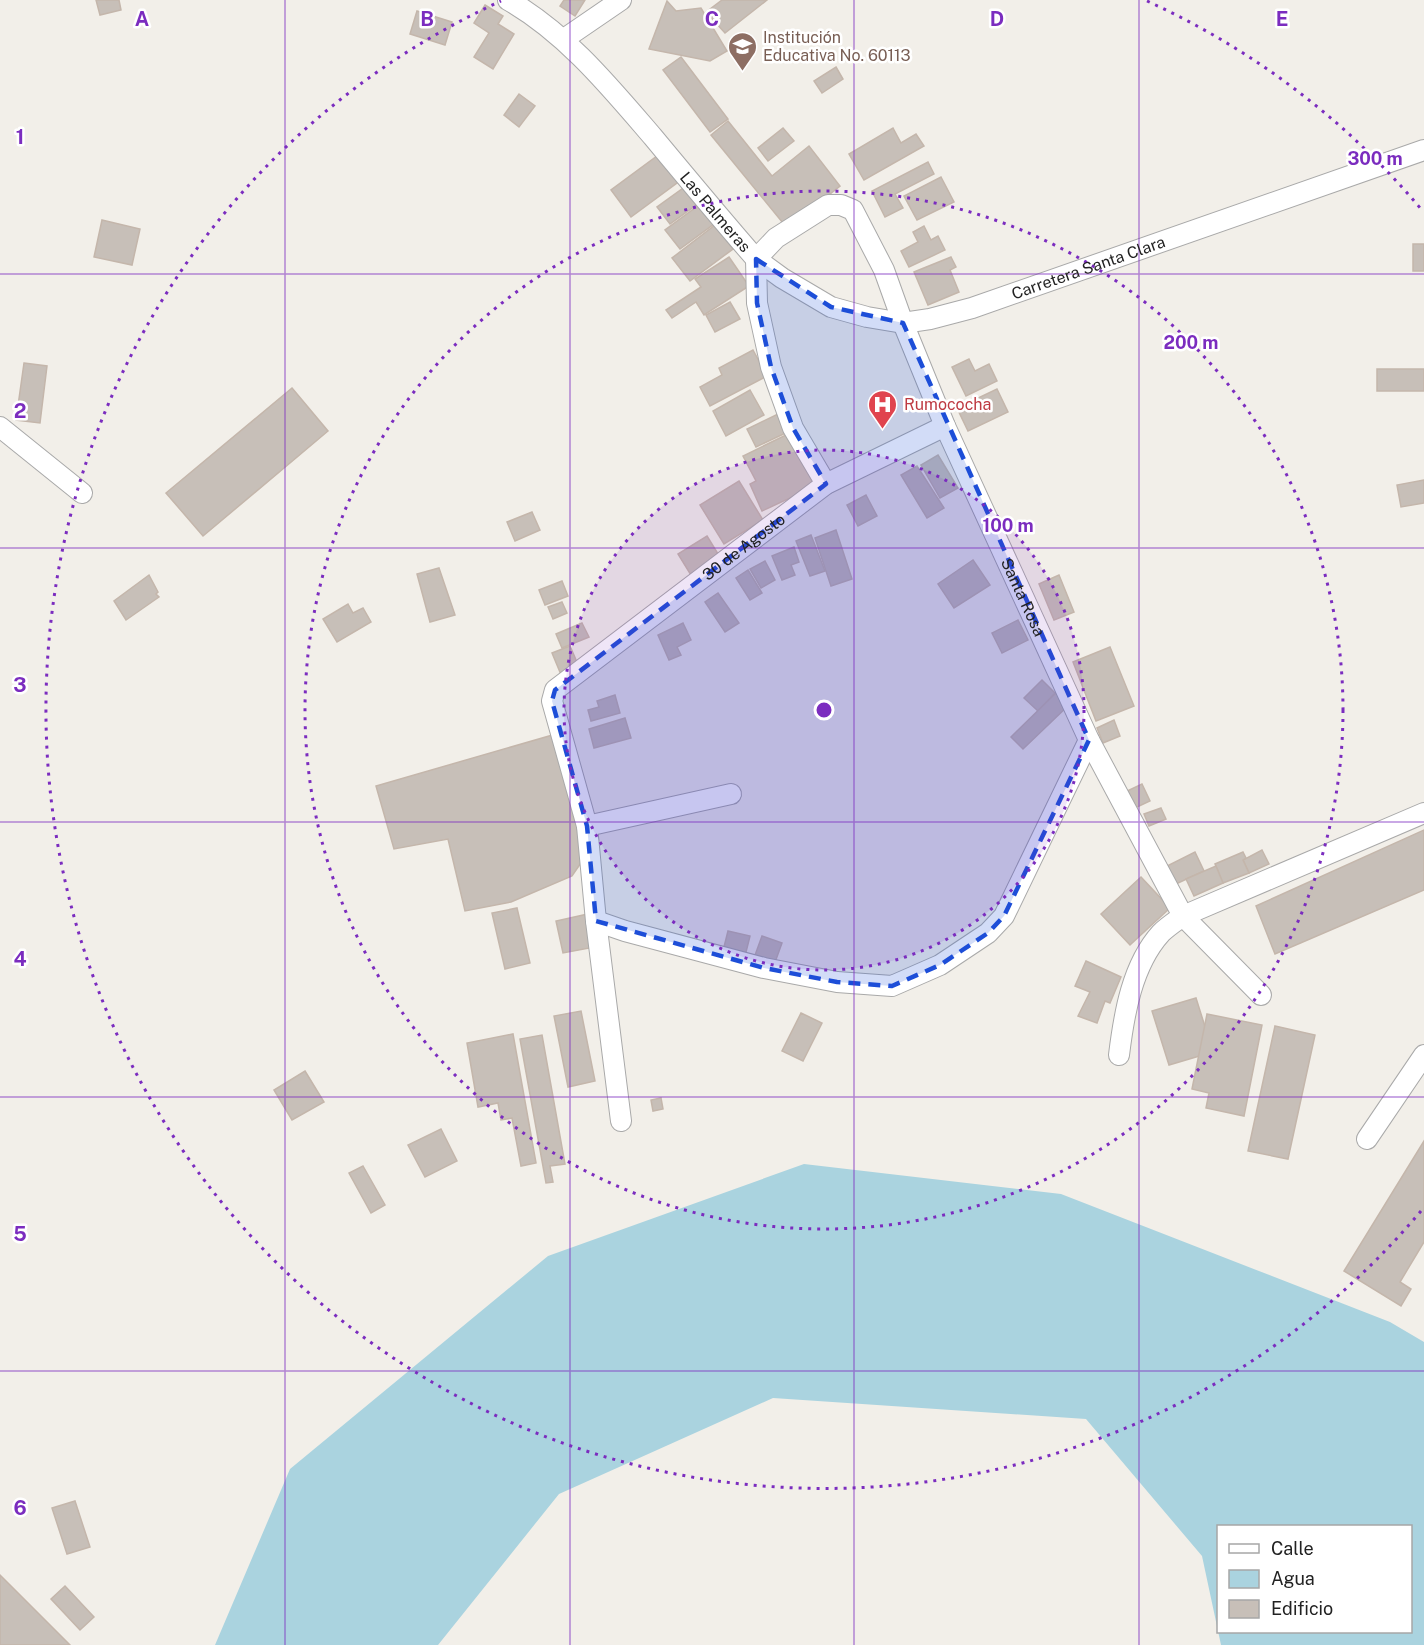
<svg xmlns="http://www.w3.org/2000/svg" width="1424" height="1645" font-family="'Public Sans',sans-serif">
<rect width="100%" height="100%" fill="#f2efe9"/>
<!-- water -->
<path fill="#aad3df" fill-rule="evenodd" d="M804,1164l257,30 329,128 34,20v303h-203l-19,-89 -116,-137 -313,-21 -214,96 -121,151h-223l75,-176 258,-213zM1218,1526h192v106h-192z"/>
<!-- building -->
<g fill="#c7bfb8" stroke="#c4b6ab" stroke-width="1.5">
<path d="M96,0h23l2,10 -21,5z"/>
<path d="M564,0h21l-10,16 -15,-10z"/>
<path d="M722,0h45l-42,33 -19,-21z"/>
<path d="M667,1l9,10 25,-3 26,43 -17,10 -61,-12z"/>
<path d="M485,5l18,11 -5,8 16,10 -21,35 -19,-12 15,-24 -15,-10z"/>
<path d="M417,11l35,11 -7,23 -35,-11z"/>
<path d="M681,57l47,62 -18,13 -47,-62z"/>
<path d="M836,67l7,12 -21,14 -8,-12z"/>
<path d="M519,94l16,12 -16,21 -15,-12z"/>
<path d="M728,121l44,55 37,-30 31,40 -53,42 -76,-93z"/>
<path d="M783,128l11,13 -26,20 -10,-13z"/>
<path d="M893,128l8,15 15,-9 8,12 -60,34 -15,-26z"/>
<path d="M661,153l20,27 -50,37 -20,-27z"/>
<path d="M928,162l6,12 -39,20 8,14 -18,9 -13,-26z"/>
<path d="M941,177l13,25 -37,18 -13,-24z"/>
<path d="M686,186l13,17 -29,21 -13,-17z"/>
<path d="M699,205l15,19 -34,25 -15,-19z"/>
<path d="M102,220l38,9 -8,36 -38,-8z"/>
<path d="M715,225l18,24 -43,32 -18,-23z"/>
<path d="M924,226l7,14 7,-4 7,14 -36,17 -8,-16 17,-9 -5,-10z"/>
<rect x="1413" y="244" width="11" height="27"/>
<path d="M729,257l20,29 -45,29 -8,-13 -24,16 -6,-8 35,-23 -6,-8z"/>
<path d="M951,257l5,10 -6,3 9,22 -31,13 -14,-33z"/>
<path d="M730,302l10,17 -25,13 -9,-17z"/>
<path d="M753,350l14,26 -57,30 -10,-19 22,-12 -3,-7z"/>
<path d="M969,359l6,12 14,-7 8,17 -31,15 -14,-29z"/>
<path d="M24,363l23,3 -7,57 -24,-3z"/>
<rect x="1377" y="369" width="47" height="22"/>
<path d="M292,388l36,43 -125,105 -37,-43z"/>
<path d="M997,389l11,23 -40,19 -11,-23z"/>
<path d="M750,390l14,25 -38,21 -13,-25z"/>
<path d="M778,414l8,19 -30,14 -9,-18z"/>
<path d="M790,433l26,53 -54,25 -12,-27 6,-3 -13,-25z"/>
<path d="M938,455l20,33 -18,10 -19,-33z"/>
<path d="M917,466l27,42 -17,10 -26,-43z"/>
<path d="M1424,480v23l-23,4 -4,-22z"/>
<path d="M739,481l24,39 -39,24 -24,-39z"/>
<path d="M866,495l11,21 -19,10 -11,-21z"/>
<path d="M532,512l8,18 -25,11 -8,-19z"/>
<path d="M836,530l16,49 -21,7 -16,-48z"/>
<path d="M811,535l14,36 -15,5 -14,-35z"/>
<path d="M707,536l16,26 -29,18 -16,-26z"/>
<path d="M794,547l5,15 -8,3 4,10 -13,5 -10,-24z"/>
<path d="M973,560l17,25 -36,23 -16,-24z"/>
<path d="M765,561l10,19 -14,8 -11,-19z"/>
<path d="M439,568l16,47 -25,7 -13,-48z"/>
<path d="M748,570l14,23 -12,7 -14,-22z"/>
<path d="M149,575l9,17 -2,2 3,3 -33,23 -12,-19z"/>
<path d="M1059,575l15,37 -20,8 -15,-36z"/>
<path d="M562,581l6,15 -23,9 -6,-15z"/>
<path d="M718,593l21,30 -14,9 -20,-30z"/>
<path d="M562,602l5,11 -14,6 -5,-12z"/>
<path d="M348,604l5,9 10,-5 8,14 -34,20 -14,-23z"/>
<path d="M1018,620l10,20 -26,13 -10,-20z"/>
<path d="M582,623l7,14 -27,11 -6,-14z"/>
<path d="M683,623l8,17 -14,7 4,8 -12,5 -11,-25z"/>
<path d="M570,646l10,23 -18,8 -10,-24z"/>
<path d="M1110,647l24,59 -38,15 -23,-59z"/>
<path d="M1042,680l13,13 -17,18 -14,-13z"/>
<path d="M1059,690l13,12 -49,47 -12,-12z"/>
<path d="M615,695l5,18 -29,8 -3,-11 11,-3 -2,-6z"/>
<path d="M625,718l6,20 -37,10 -5,-19z"/>
<path d="M1114,720l6,16 -17,7 -6,-15z"/>
<path d="M556,734l29,123 -13,19 -61,26 -46,9 -17,-72 -54,10 -18,-63z"/>
<path d="M1142,784l8,17 -15,7 -8,-17z"/>
<path d="M1161,808l5,11 -17,7 -5,-12z"/>
<path d="M1424,830v60l-149,64 -19,-48z"/>
<path d="M1262,850l7,14 -20,9 -6,-13z"/>
<path d="M1195,852l9,19 -28,13 -9,-18z"/>
<path d="M1243,852l3,6 -3,2 6,13 -26,10 -8,-19z"/>
<path d="M1216,866l7,17 -29,13 -8,-17z"/>
<path d="M1141,877l29,31 -40,37 -29,-31z"/>
<path d="M517,908l13,55 -25,6 -13,-56z"/>
<path d="M588,914l7,33 -32,6 -7,-32z"/>
<path d="M728,931l22,5 -5,20 -22,-5z"/>
<path d="M762,936l20,7 -8,22 -20,-7z"/>
<path d="M1086,961l35,16 -11,26 -5,-2 -8,22 -19,-7 12,-24 -15,-6z"/>
<path d="M1196,998l17,54 -44,13 -17,-54z"/>
<path d="M581,1011l14,70 -27,6 -14,-71z"/>
<path d="M801,1013l21,10 -19,38 -21,-10z"/>
<path d="M1207,1014l55,11 -18,91 -38,-8 3,-15 -17,-4z"/>
<path d="M1275,1026l40,9 -27,124 -40,-8z"/>
<path d="M513,1034l23,129 -15,3 -9,-48 -11,2 -3,-17 -20,4 -11,-64z"/>
<path d="M542,1035l23,129 -15,2 3,16 -7,1 -26,-144z"/>
<path d="M305,1071l19,31 -32,18 -18,-30z"/>
<path d="M661,1098l2,11 -10,2 -2,-11z"/>
<path d="M441,1129l16,32 -32,16 -17,-32z"/>
<path d="M1424,1141v101l-24,40 11,7 -10,17 -57,-35z"/>
<path d="M363,1166l22,39 -14,8 -22,-40z"/>
<path d="M75,1501l15,46 -23,7 -15,-46z"/>
<path d="M0,1575l70,70h-70z"/>
<path d="M65,1586l29,31 -14,13 -29,-31z"/>
</g>
<g fill="none" stroke-linecap="round" stroke-linejoin="round">
<defs>
<g id="minor">
<path id="s1" d="M508,0c58,33 102,87 145,137 34,41 68,82 103,122l26,19 49,29 36,10 36,6 27,-4 42,-11 452,-158"/>
<path d="M564,39l57,-39"/>
<path id="s2" d="M756,259l20,-21 52,-33h13l12,5 31,60 19,53 42,103 144,314 94,176 78,79"/>
<path d="M756,259l1,44 14,64 22,61 33,56"/>
<path d="M0,427l82,66"/>
<path d="M587,826l144,-32"/>
<path d="M596,921l29,10 139,37 73,14 55,4 48,-21 48,-32 16,-17 85,-176"/>
<path d="M1119,1055c5,-41 13,-90 42,-122 6,-6 15,-12 22,-17l241,-103"/>
<path id="s3" d="M621,1121l-25,-200 -9,-95 -35,-125 3,-11 271,-206 119,-58"/>
<path d="M1367,1139l57,-84"/>
</g>
</defs>
<!-- minor casing -->
<use href="#minor" stroke="#a9a9a9" stroke-width="22"/>
<!-- minor -->
<use href="#minor" stroke="#fff" stroke-width="20"/>
</g>
<!-- marked area -->
<path fill="#1d4ed8" fill-opacity="0.2" stroke="#1d4ed8" stroke-width="4.5" stroke-dasharray="12 8" stroke-linejoin="round" d="M756,259l75,48 72,16 186,417 -85,176 -16,17 -48,32 -48,21 -55,-4 -73,-14 -168,-47 -9,-95 -35,-125 3,-11 271,-206 -33,-56 -22,-61 -14,-64z"/>
<!-- grid -->
<path fill="none" stroke="#7b2cbf" stroke-width="1.5" stroke-opacity="0.55" d="M285,0v1645M570,0v1645M854,0v1645M1139,0v1645M0,274h1424M0,548h1424M0,822h1424M0,1097h1424M0,1371h1424"/>
<!-- distance rings -->
<circle cx="824" cy="710" r="260" fill="#7b2cbf" fill-opacity=".12"/>
<g fill="none" stroke="#7b2cbf" stroke-width="3" stroke-dasharray="3 6">
<circle cx="824" cy="710" r="260"/>
<circle cx="824" cy="710" r="519"/>
<path d="M1421 1211A779 779 0 1 1 501 1M1147 1A779 779 0 0 1 1421 209"/>
</g>
<!-- icons -->
<defs>
<symbol id="school-pin" viewBox="-11 -11 22 30"><path d="M0 17L-7.5 6A9.5 9.5 0 1 1 7.5 6Z" fill="#8d6e63" stroke="#fff"/><path d="M0-5L7-2L0 1L-7-2ZM-4 1L0 2.5L4 1V4Q0 6-4 4Z" fill="#fff"/></symbol>
<symbol id="hospital-pin" viewBox="-11 -11 22 30"><path d="M0 17L-7.5 6A9.5 9.5 0 1 1 7.5 6Z" fill="#e0444e" stroke="#fff"/><path d="M-5-5h3v3.5h4V-5h3V5h-3V1.5h-4V5h-3Z" fill="#fff"/></symbol>
</defs>
<g fill-rule="evenodd">
<use href="#school-pin" x="726" y="30" width="33" height="45"/>
<use href="#hospital-pin" x="866" y="388" width="33" height="45"/>
</g>
<g text-anchor="middle" stroke-width="5" stroke-linejoin="round" paint-order="stroke">
<!-- education labels -->
<g font-size="16" fill="#785e54" stroke="#fff" text-anchor="start">
<text x="763" y="43">Institución<tspan x="763" dy="18">Educativa No. 60113</tspan></text>
</g>
<!-- street labels -->
<g font-size="16" fill="#222" stroke="#fff">
<text dy="6" stroke="none"><textPath href="#s1" startOffset="298">Las Palmeras</textPath></text>
<text dy="6" stroke="none"><textPath href="#s1" startOffset="717">Carretera Santa Clara</textPath></text>
<text dy="6" stroke="none"><textPath href="#s3" startOffset="675">30 de Agosto</textPath></text>
<text dy="6" stroke="none"><textPath href="#s2" startOffset="540">Santa Rosa</textPath></text>
</g>
<!-- health labels -->
<g font-size="16" fill="#be3a42" stroke="#fff" text-anchor="start">
<text x="904" y="410">Rumococha</text>
</g>
</g>
<g font-size="20" text-anchor="middle" font-weight="bold" fill="#7b2cbf" stroke="#fff" stroke-width="5" stroke-linejoin="round" paint-order="stroke">
<text x="142" y="26">A</text>
<text x="427" y="26">B</text>
<text x="712" y="26">C</text>
<text x="997" y="26">D</text>
<text x="1282" y="26">E</text>
<text x="20" y="144">1</text>
<text x="20" y="418">2</text>
<text x="20" y="692">3</text>
<text x="20" y="966">4</text>
<text x="20" y="1241">5</text>
<text x="20" y="1515">6</text>
</g>
<circle cx="824" cy="710" r="9" fill="#7b2cbf" stroke="#fff" stroke-width="3"/>
<g font-size="18" text-anchor="middle" font-weight="bold" fill="#7b2cbf" stroke="#fff" stroke-width="5" stroke-linejoin="round" paint-order="stroke">
<text x="1375" y="165">300 m</text>
<text x="1191" y="349">200 m</text>
<text x="1008" y="532">100 m</text>
</g>
<!-- legend -->
<rect x="1217" y="1525" width="195" height="108" fill="#ffffff" stroke="#a7a7a7" stroke-width="1.5"/>
<rect x="1229" y="1544" width="30" height="9" fill="#ffffff" stroke="#a7a7a7" stroke-width="1.5"/>
<text x="1271" y="1555" font-size="18" fill="#222222">Calle</text>
<rect x="1229" y="1570" width="30" height="18" fill="#aad3df" stroke="#a7a7a7" stroke-width="1.5"/>
<text x="1271" y="1585" font-size="18" fill="#222222">Agua</text>
<rect x="1229" y="1600" width="30" height="18" fill="#c7bfb8" stroke="#a7a7a7" stroke-width="1.5"/>
<text x="1271" y="1615" font-size="18" fill="#222222">Edificio</text>
</svg>
